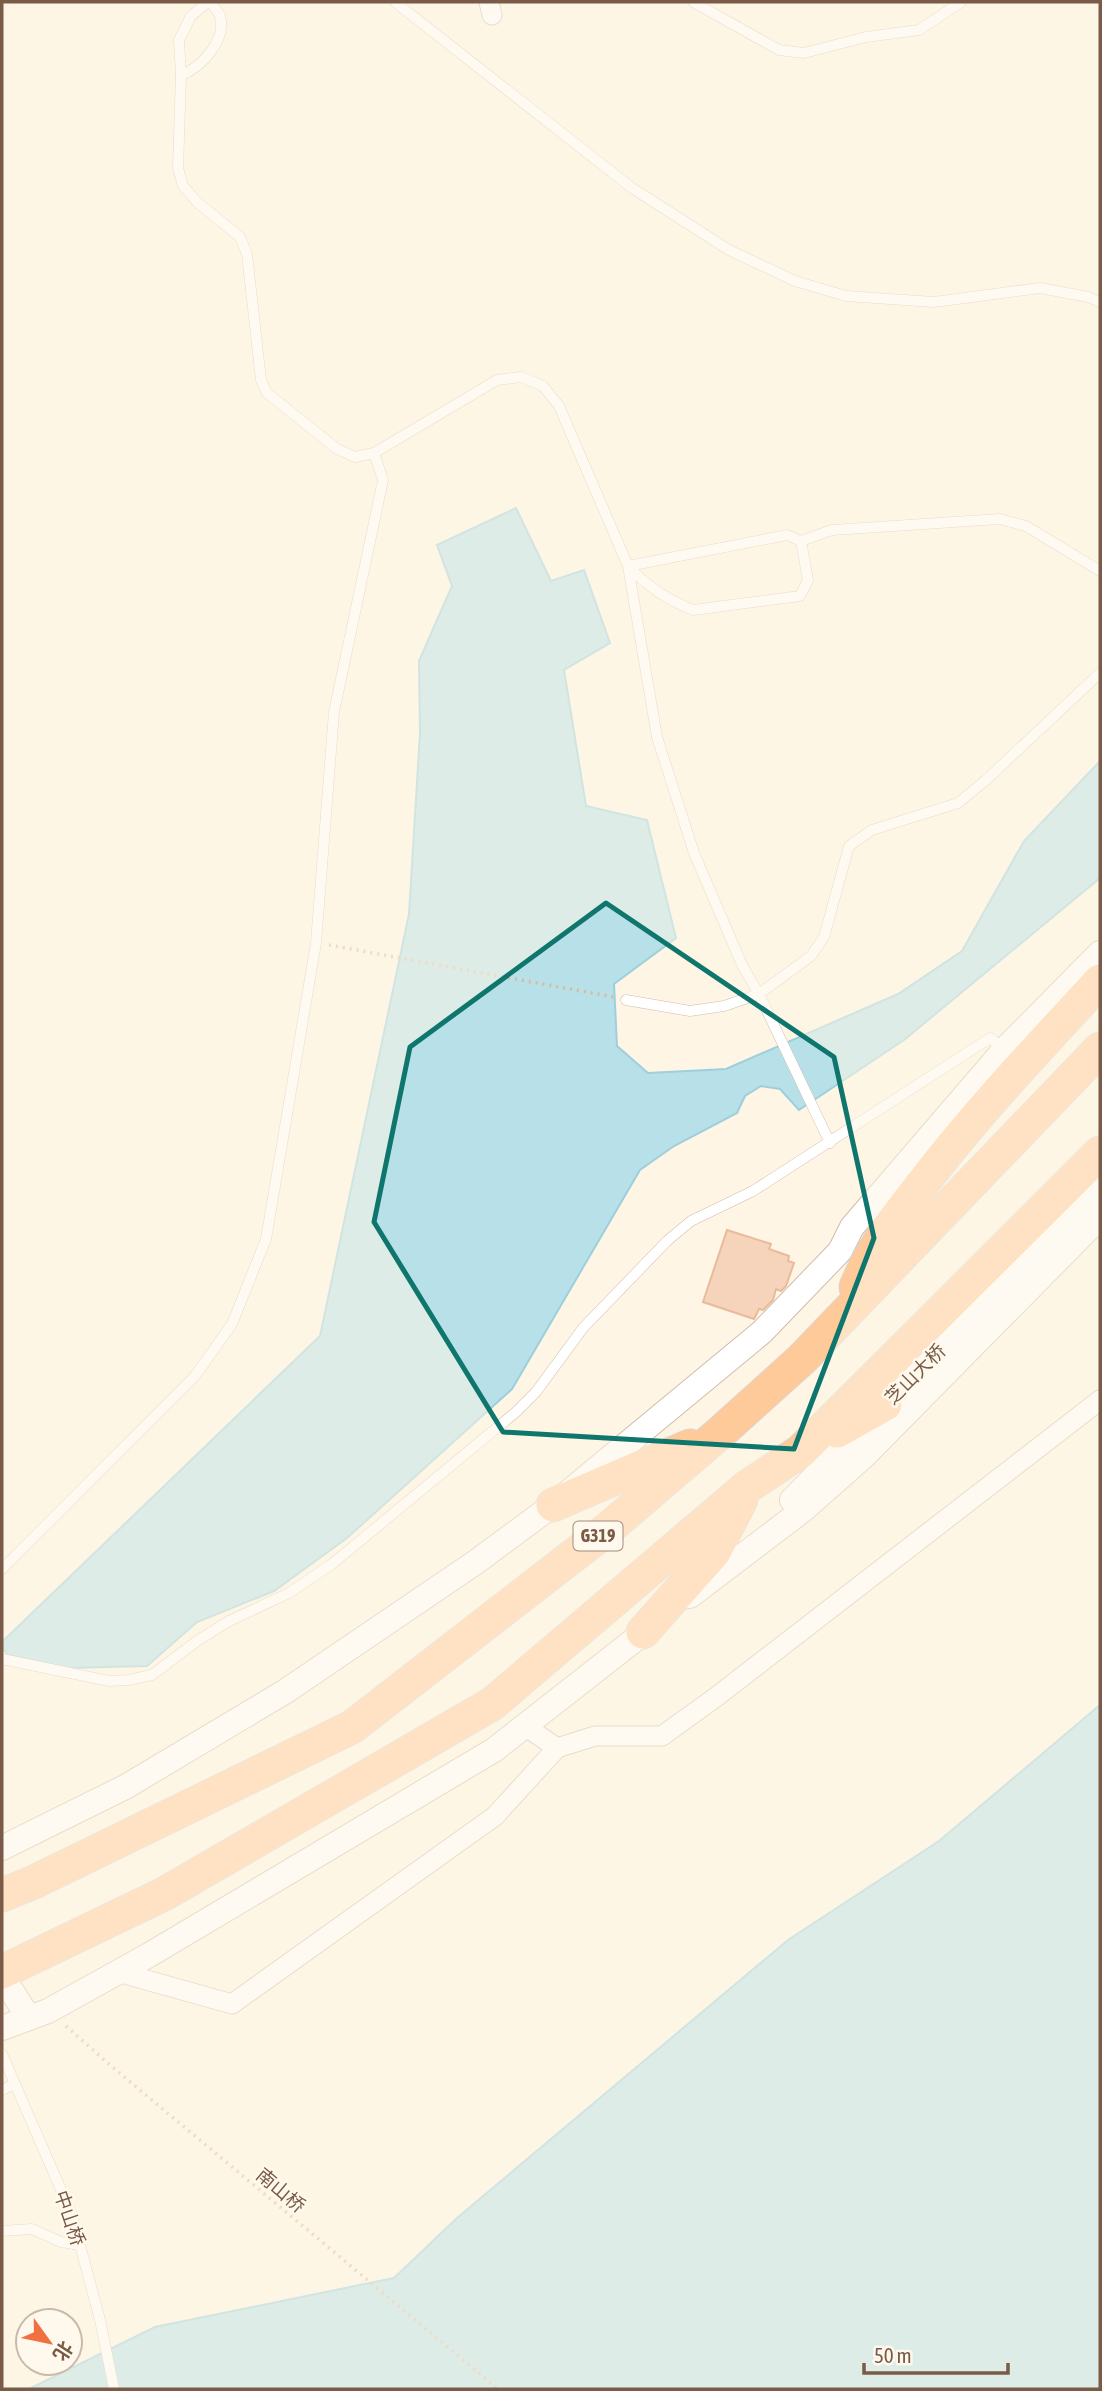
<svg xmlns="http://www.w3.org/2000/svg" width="1102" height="2391" font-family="'Asap Condensed','Noto Sans SC',sans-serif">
<rect width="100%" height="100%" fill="#fef5e5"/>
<!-- water -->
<g fill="#b8e0e9" stroke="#9dcfdc" stroke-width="2">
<path d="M516,508l35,73 33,-11 26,73 -46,27 22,136 61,14 29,118 -62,46 3,62 31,27 78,-4 172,-75 64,-43 62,-110 76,-80v117l-196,162 -105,70 -19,-21 -19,-3 -16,10 -8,17 -63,33 -34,24 -128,219 -165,149 -73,53 -77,31 -50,44 -79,2 -60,-13 -6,-8v-5l318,-306 89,-422 11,-181 -1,-72 33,-75 -15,-41z"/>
<path d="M1100,1705v684h-1071l126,-62 239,-49 63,-60 331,-278 151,-99z"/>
</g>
<!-- building -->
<path fill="#f5d4bb" stroke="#e9bb9a" stroke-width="2" d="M727,1230l44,14 -2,5 20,7 -1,5 6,2 -8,23 -5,5 -5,-2 -3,11 -10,10 -4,-1 -5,10 -51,-17z"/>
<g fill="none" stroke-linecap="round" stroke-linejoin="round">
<defs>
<g id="service">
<path d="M208,2l-17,14 -12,24 2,35 -3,93 5,18 14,16 43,35 7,17 14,126 6,13 70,56 18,8 19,-4 123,-73 24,-3 22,9 16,20 69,160 29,171 37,116 49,114 16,27 71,149"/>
<path d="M395,2l237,186 97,62 66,31 51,15 88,6 106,-14 48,9 12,5"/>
<path d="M693,2l86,48 25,3 62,-16 53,-7 42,-28"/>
<path d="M181,75c20,-7 46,-35 39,-59 -1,-4 -7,-10 -10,-14"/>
<path d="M787,535l14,6 7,39 -8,16 -107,14c-26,-10 -46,-24 -65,-44z"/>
<path d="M801,541l31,-11 168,-11 26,7 74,45"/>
<path d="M626,1000l64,11 34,-5 35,-12 52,-38 13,-19 25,-91 23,-16 86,-27 28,-23 114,-107"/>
<path d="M2,1569l193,-193 37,-52 34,-85 50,-296 18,-231 49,-232 -9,-27"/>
<path d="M2,1659l107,22 19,-1 24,-5 45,-34 32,-20 60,-28 43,-29 184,-152 20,-20 47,-64 84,-87 24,-20 62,-30 237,-153 14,11"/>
<path d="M2,2054l70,161 28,105 14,69"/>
<path d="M2,2090l13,-6"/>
<path d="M2,2231l30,-2 29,13 19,3"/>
</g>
<g id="minor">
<path d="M489,2l3,13"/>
<path d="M525,1726l32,22"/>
<path d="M118,1972l114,32 263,-188 62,-68 38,-12h67l54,-39 384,-297"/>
</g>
<g id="tertiary">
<path d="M792,1500l308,-313"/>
<path d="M690,1596l113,-86 60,-53 237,-240"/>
<path d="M2,1848l125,-62 159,-95 190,-129 77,-57 209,-173 78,-81 12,-24 152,-177 96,-97"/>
<path d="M11,1990l18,28"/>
<path d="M2,2028l46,-17 101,-56 345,-205 162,-127"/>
</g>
<g id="trunk">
<path d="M856,1287c16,-40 43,-74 70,-108 54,-70 114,-133 174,-198"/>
<path d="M837,1431l48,-27"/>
<path d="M553,1505l137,-59"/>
<path d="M643,1632l71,-80 27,-52"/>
<path d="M2,1895l30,-12 320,-156 257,-199 112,-96 81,-73 298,-310"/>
<path d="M2,1972l162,-78 328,-190 255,-217 54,-36 299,-298"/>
</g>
</defs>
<!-- service casing -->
<use href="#service" stroke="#d0bdaa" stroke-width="11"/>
<!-- minor casing -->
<use href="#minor" stroke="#d0bdaa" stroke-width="21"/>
<!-- tertiary casing -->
<use href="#tertiary" stroke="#d0bdaa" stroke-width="26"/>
<!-- trunk casing -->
<use href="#trunk" stroke="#dcd4cf" stroke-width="35"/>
<!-- path -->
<g stroke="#dbb89d" stroke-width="3.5" stroke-dasharray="2 5" stroke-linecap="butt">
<path d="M329,945l285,52"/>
<path d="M66,2026l44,39 388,324"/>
</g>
<!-- service -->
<use href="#service" stroke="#fff" stroke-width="10"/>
<!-- minor -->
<use href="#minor" stroke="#fff" stroke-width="19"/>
<!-- tertiary -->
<use href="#tertiary" stroke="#fff" stroke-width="24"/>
<!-- trunk -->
<use href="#trunk" stroke="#feca9a" stroke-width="33"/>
</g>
<!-- marked area -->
<path d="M0 0H1102V2391H0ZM606,903l228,154 40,181 -80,211 -291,-17 -129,-210 36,-175z" fill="#fef5e5" fill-opacity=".55" fill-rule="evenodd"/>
<path fill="none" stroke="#0f766e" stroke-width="5" stroke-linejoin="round" d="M606,903l228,154 40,181 -80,211 -291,-17 -129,-210 36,-175z"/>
<g text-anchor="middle" stroke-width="5" stroke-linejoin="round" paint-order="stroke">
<!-- shield labels -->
<rect fill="#fff9ed" stroke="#a18a7a" stroke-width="2" x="573.5" y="1521.5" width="49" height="29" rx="5"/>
<g font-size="18" font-weight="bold" fill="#795b48">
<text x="598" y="1542">G319</text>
</g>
<!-- street labels -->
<g font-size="19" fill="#795b48" stroke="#fff9ed">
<text transform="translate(915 1374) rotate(-45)" y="7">芝山大桥</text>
<text transform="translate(281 2190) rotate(40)" y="7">南山桥</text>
<text transform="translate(70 2218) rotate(71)" y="7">中山桥</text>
</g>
</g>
<!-- border -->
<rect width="1102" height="2391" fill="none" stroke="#795b48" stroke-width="7"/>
<!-- north arrow -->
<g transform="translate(49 2342) rotate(123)"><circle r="33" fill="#fff9ed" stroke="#c9baab" stroke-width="2"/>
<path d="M0-5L12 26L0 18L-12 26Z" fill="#f07042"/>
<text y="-10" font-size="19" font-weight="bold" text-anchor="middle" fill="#795b48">北</text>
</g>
<!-- scale -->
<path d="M864 2363v10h144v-10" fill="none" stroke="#795b48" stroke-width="3.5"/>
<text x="874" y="2363" font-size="21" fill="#795b48" stroke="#fff9ed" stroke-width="5" paint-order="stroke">50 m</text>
</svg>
